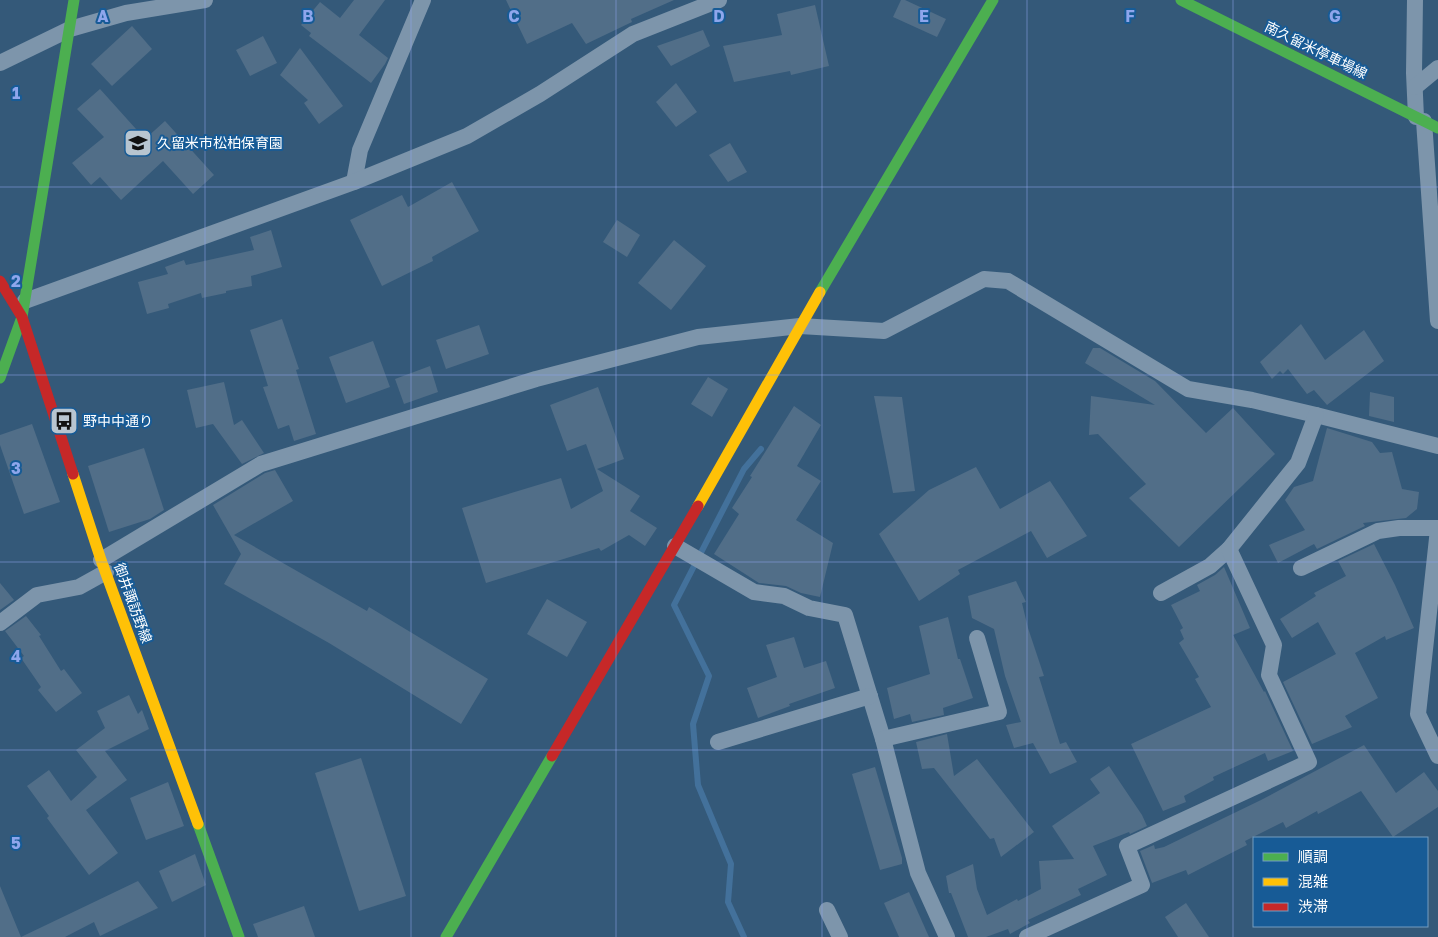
<svg xmlns="http://www.w3.org/2000/svg" width="1438" height="937" font-family="'Golos Text','Noto Sans JP',sans-serif">
<rect width="100%" height="100%" fill="#345979"/>
<g fill="none" stroke-linecap="round" stroke-linejoin="round">
<!-- stream -->
<path stroke="#43719b" stroke-width="6" d="M744,937l-16,-35 3,-38 -33,-79 -5,-61 16,-48 -35,-71 70,-136 17,-20"/>
</g>
<!-- building -->
<g fill="#516e88">
<path d="M354,0h31l-26,35 29,23 -3,6 -14,19 -62,-47 2,-3 -10,-8 19,-23 20,16z"/>
<path d="M506,0h168l-43,19 1,3 -46,22 -14,-21 -45,21z"/>
<path d="M901,0h4l41,19 -9,18 -44,-20z"/>
<path d="M815,5l14,61 -38,9 -1,-4 -56,11 -11,-36 59,-11 -5,-21z"/>
<path d="M132,26l20,23 -40,37 -21,-22z"/>
<path d="M703,30l7,16 -39,20 -14,-20z"/>
<path d="M263,36l14,27 -27,13 -14,-26z"/>
<path d="M300,48l43,58 -24,18 -15,-21 4,-3 -28,-25z"/>
<path d="M676,83l21,29 -21,15 -20,-25z"/>
<path d="M100,89l45,50 20,-18 49,54 -21,19 -30,-33 -42,39 -21,-23 -9,8 -19,-22 32,-26 -27,-28z"/>
<path d="M730,143l17,29 -19,10 -19,-27z"/>
<path d="M452,182l27,49 -47,26 1,4 -51,25 -32,-66 52,-25 6,12z"/>
<path d="M617,220l23,15 -13,22 -24,-15z"/>
<path d="M271,230l11,37 -31,9 1,10 -26,5v2l-24,5 -1,-5 -33,11 1,4 -22,6 -9,-32 30,-8 -3,-7 19,-7 2,5 68,-15 -4,-13z"/>
<path d="M674,240l32,26 -35,44 -33,-27z"/>
<path d="M282,319l17,50 -3,1 20,64 -22,7 -5,-16 -11,4 -15,-42 5,-1 -18,-56z"/>
<path d="M1301,324l24,36 39,-30 20,31 -57,44 -13,-15 -7,4 -19,-25 -5,5 -3,-3 -8,8 -12,-17z"/>
<path d="M479,325l10,29 -43,15 -10,-29z"/>
<path d="M373,341l17,46 -44,16 -17,-46z"/>
<path d="M1093,348h7l55,33 51,52 27,-25 42,46 -96,93 -50,-49 17,-14 -48,-50 -9,1 2,-39 64,9 -70,-42z"/>
<path d="M430,366l8,26 -34,12 -9,-25z"/>
<path d="M708,377l20,12 -16,28 -21,-13z"/>
<path d="M224,382l10,43 8,-5 22,33 -22,11 -29,-40 -17,4 -9,-38z"/>
<path d="M598,387l26,72 -27,10 43,27 -10,15 27,17 -12,18 -16,-11 -28,16 -2,-3 -113,35 -24,-75 99,-30 10,31 32,-18 -17,-47 -19,7 -17,-46z"/>
<path d="M1370,392l24,5v25l-25,-6z"/>
<path d="M874,396l28,1 13,94 -22,2z"/>
<path d="M794,406l27,19 -24,41 24,15 -25,39 37,23 -13,54 -19,-4 -15,-7 -27,-3 -45,-29 25,-40 -7,-6 20,-31 -2,-1z"/>
<path d="M32,424l28,78 -36,12 -24,-69v-10z"/>
<path d="M1327,428l45,14 8,11 12,-1 10,37 17,3 -2,17 -11,9 -43,5 2,3 -48,23 -3,-5 -36,19 -9,-18 36,-15 -20,-30 9,-13 19,-6z"/>
<path d="M144,448l20,62 -14,9 -41,13 -21,-66z"/>
<path d="M976,467l24,42 50,-28 37,55 -40,22 -16,-27 -73,39 2,4 -41,27 -40,-67 50,-44z"/>
<path d="M275,470l18,31 -59,34 133,76 2,-4 119,72 -27,45 -132,-81 -105,-59 17,-30 -28,-49 52,-32z"/>
<path d="M1374,544l21,41 19,43 -28,12 -1,-4 -30,17 23,45 -33,18 7,11 -40,17 -29,-62 53,-28 -18,-32 -26,16 -12,-19 36,-23 -2,-3 32,-17 -8,-15z"/>
<path d="M1224,567l26,61 -17,7 31,57 1,-1 28,60 -25,10 -3,-8 -52,24 1,3 -30,16 2,6 -23,9 -32,-67 80,-37 -16,-28 4,-2 -20,-34 5,-4 -4,-9 3,-2 -12,-23 29,-14 -3,-6 18,-10z"/>
<path d="M1016,581l10,21 -4,1 6,25 16,48 -5,1 21,67 6,-2 11,20 -27,12 -17,-31 -19,5 -8,-23 15,-3 -16,-46 -11,-47 -22,-11 -4,-22z"/>
<path d="M0,583l14,17 -14,10z"/>
<path d="M547,599l40,23 -20,35 -40,-23z"/>
<path d="M26,616l15,19 -2,1 22,35 3,-2 18,24 -26,19 -18,-22 3,-3 -20,-29 3,-2 -19,-25z"/>
<path d="M948,617l10,42h2l13,39 -30,10 1,7 -32,7 -2,-8 -16,5 -7,-31 43,-14 -11,-48z"/>
<path d="M794,637l10,31 22,-7 9,27 -46,16 1,2 -32,12 -11,-30 30,-11 -11,-32z"/>
<path d="M129,695l9,19 4,-4 7,19 -44,22 22,29 -41,30 32,43 -29,22 -42,-57 2,-2 -22,-30 22,-16 22,31 26,-24 -21,-27 29,-22 -8,-17z"/>
<path d="M947,734l7,42 23,-17 57,73 -33,25 -7,-19 -4,1 -56,-71 -12,1 -6,-27z"/>
<path d="M1364,745l32,48 28,-21 14,19v16l-45,30 -32,-46 -43,23 -1,-3 -31,17 -3,-6 -38,19 2,4 -59,30 -2,-5 -34,13 -12,-32 14,-6 1,4 9,-2 97,-47z"/>
<path d="M361,758l45,138 -47,15 -44,-138z"/>
<path d="M1109,766l33,49 5,11 -17,8 -1,-2 -36,14 14,29 -29,14 3,6 -53,25 2,3 -20,11 -2,-5 -22,8h-18l-17,-44h-2l-3,-17 27,-12 4,25 10,26 30,-16 1,2 23,-12 -2,-28 35,-2 -22,-33 48,-33 -10,-14z"/>
<path d="M875,767l27,91v6l-22,6 -28,-96z"/>
<path d="M168,782l16,44 -38,14 -16,-42z"/>
<path d="M195,854l11,31 -34,17 -13,-31z"/>
<path d="M138,881l20,27 -58,28 -6,-14 -29,15h-65v-51l21,51z"/>
<path d="M909,892l20,45h-30l-15,-34z"/>
<path d="M1186,903l23,34h-31l-13,-20z"/>
<path d="M304,906l11,31h-57l-5,-13z"/>
</g>
<g fill="none" stroke-linecap="round" stroke-linejoin="round">
<!-- street -->
<g stroke="#7d95ab" stroke-width="16">
<path d="M1415,0l-1,73 2,44"/>
<path d="M0,63l70,-34 56,-16 79,-13"/>
<path d="M1415,87l23,-19"/>
<path d="M1424,121l14,200"/>
<path d="M354,182l6,-32 63,-150"/>
<path d="M25,301l329,-119 113,-46 73,-42 93,-60 86,-34"/>
<path d="M1438,529l-20,185 20,42"/>
<path d="M675,546l79,46 30,4 25,12 36,7 38,124 35,134 29,64"/>
<path d="M101,560l160,-96 275,-85 162,-42 102,-11 84,5 100,-52 24,2 180,108 64,11 64,15 122,31"/>
<path d="M1301,568l77,-37 21,-3h39"/>
<path d="M1161,593l49,-27 19,-17 69,-86 18,-48"/>
<path d="M0,623l37,-28 42,-8 27,-15"/>
<path d="M883,739l116,-27 -22,-74"/>
<path d="M718,742l152,-46"/>
<path d="M827,910l13,27"/>
<path d="M1027,937l115,-52 -15,-39 182,-84 -40,-87 5,-30 -45,-96"/>
</g>
<!-- fast -->
<g stroke="#4caf50" stroke-width="11">
<path d="M1181,0l257,128"/>
<path d="M820,292l173,-292"/>
<path d="M0,378l22,-61 52,-317"/>
<path d="M198,824l41,113"/>
<path d="M446,937l106,-181"/>
</g>
<!-- slow -->
<g stroke="#ffc107" stroke-width="11">
<path d="M73,474l28,86 97,264"/>
<path d="M698,506l122,-214"/>
</g>
<!-- jam -->
<g stroke="#c62828" stroke-width="11">
<path d="M0,281l22,36 51,157"/>
<path d="M552,756l146,-250"/>
</g>
</g>
<!-- grid -->
<path fill="none" stroke="#8ea6ec" stroke-width="1" stroke-opacity="0.55" d="M205,0v937M411,0v937M616,0v937M822,0v937M1027,0v937M1233,0v937M0,187h1438M0,375h1438M0,562h1438M0,750h1438"/>
<!-- icons -->
<defs>
<symbol id="school-square" viewBox="-11 -11 22 22"><rect x="-9" y="-9" width="18" height="18" rx="4" fill="#b8c5d0" stroke="#175b96"/><path d="M0-5L7-2L0 1L-7-2ZM-4 1L0 2.5L4 1V4Q0 6-4 4Z" fill="#111"/></symbol>
<symbol id="bus-square" viewBox="-11 -11 22 22"><rect x="-9" y="-9" width="18" height="18" rx="4" fill="#b8c5d0" stroke="#175b96"/><path d="M-5-6H5V4H4V6H2V4H-2V6H-4V4H-5ZM-3.5-4V0h7V-4ZM-3.5 1.2v1.5H-2V1.2ZM2 1.2v1.5H3.5V1.2Z" fill="#111"/></symbol>
</defs>
<g fill-rule="evenodd">
<use href="#school-square" x="122" y="127" width="32" height="32"/>
<use href="#bus-square" x="48" y="405" width="32" height="32"/>
</g>
<g text-anchor="middle" stroke-width="4" stroke-linejoin="round" paint-order="stroke">
<!-- street labels -->
<g font-size="14" fill="#fff" stroke="#175b96">
<text transform="translate(1316 50) rotate(26)" y="5">南久留米停車場線</text>
<text transform="translate(133 603) rotate(70)" y="5">御井諏訪野線</text>
</g>
<!-- poi labels -->
<g font-size="14" fill="#fff" stroke="#175b96" text-anchor="start">
<text x="157" y="148">久留米市松柏保育園</text>
<text x="83" y="426">野中中通り</text>
</g>
</g>
<g font-size="16" text-anchor="middle" font-weight="bold" fill="#8ea6ec" stroke="#175b96" stroke-width="4" stroke-linejoin="round" paint-order="stroke">
<text x="103" y="22">A</text>
<text x="308" y="22">B</text>
<text x="514" y="22">C</text>
<text x="719" y="22">D</text>
<text x="924" y="22">E</text>
<text x="1130" y="22">F</text>
<text x="1335" y="22">G</text>
<text x="16" y="99">1</text>
<text x="16" y="287">2</text>
<text x="16" y="474">3</text>
<text x="16" y="662">4</text>
<text x="16" y="849">5</text>
</g>
<!-- legend -->
<rect x="1253" y="837" width="175" height="90" fill="#175b96" stroke="#749dc0"/>
<rect x="1263" y="853" width="25" height="8" fill="#4caf50" stroke="#749dc0"/>
<text x="1298" y="862" font-size="15" fill="#ffffff">順調</text>
<rect x="1263" y="878" width="25" height="8" fill="#ffc107" stroke="#749dc0"/>
<text x="1298" y="887" font-size="15" fill="#ffffff">混雑</text>
<rect x="1263" y="903" width="25" height="8" fill="#c62828" stroke="#749dc0"/>
<text x="1298" y="912" font-size="15" fill="#ffffff">渋滞</text>
</svg>
